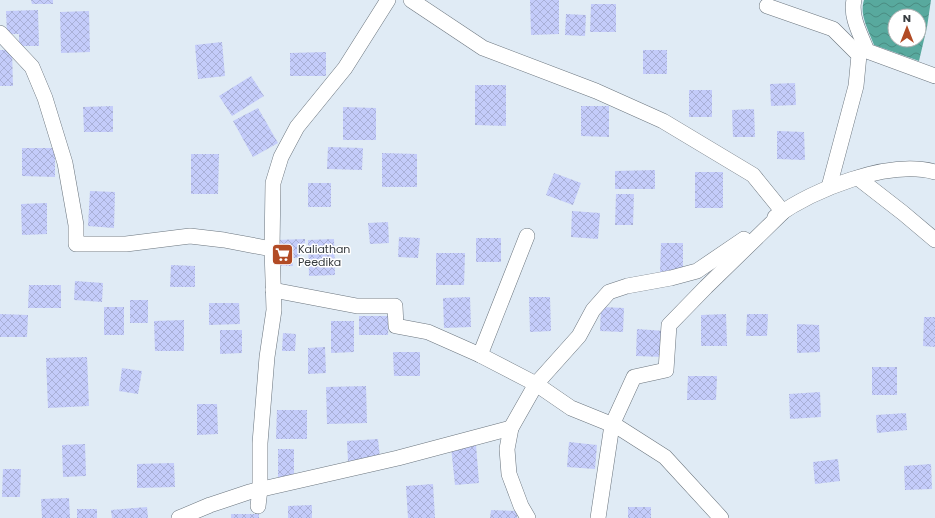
<svg xmlns="http://www.w3.org/2000/svg" width="935" height="518" font-family="Poppins,sans-serif">
<defs>
<pattern id="water-waves" width="16" height="10" patternUnits="userSpaceOnUse"><rect width="16" height="10" fill="#58a99e"/><path d="M0 5q4-4 8 0t8 0" fill="none" stroke="#4a8b82"/></pattern>
<pattern id="building-cross-hatch" width="8" height="8" patternUnits="userSpaceOnUse"><rect width="8" height="8" fill="#c4ccfa"/><path d="M0 0l8 8M0 8l8-8" fill="none" stroke="#a9b0d7"/></pattern>
</defs>
<rect width="100%" height="100%" fill="#e0ebf5"/>
<!-- water -->
<path fill="url(#water-waves)" fill-rule="evenodd" d="M864,0h67l-4,27 -8,34 -45,-16c-5,-14 -15,-30 -10,-45zM895,16h24v24h-24z"/>
<!-- building -->
<g fill="url(#building-cross-hatch)">
<path d="M31,0h22v4h-21z"/>
<path d="M530,0h29v34l-28,1z"/>
<path d="M591,4h25v28h-26z"/>
<path d="M38,10l1,36h-20v-12h-12l-1,-23z"/>
<path d="M89,11l1,41 -29,1 -1,-41z"/>
<path d="M566,14l20,1 -1,21 -20,-1z"/>
<path d="M222,42l3,34 -27,3 -3,-34z"/>
<path d="M0,50h12l1,36h-13z"/>
<rect x="643" y="50" width="24" height="24"/>
<path d="M326,52v24h-36v-23z"/>
<path d="M251,76l13,20 -32,20 -13,-20z"/>
<path d="M795,83l1,22 -25,1 -1,-22z"/>
<path d="M475,85h31v41l-31,-1z"/>
<rect x="689" y="90" width="23" height="27"/>
<path d="M113,106v26h-29l-1,-25z"/>
<path d="M581,106h28v31l-28,-1z"/>
<path d="M343,107l33,1v32h-33z"/>
<path d="M258,108l20,35 -25,14 -20,-36z"/>
<path d="M754,109l1,28h-22l-1,-27z"/>
<path d="M777,131l27,1 1,28 -28,-1z"/>
<path d="M328,147l35,1 -1,22 -35,-1z"/>
<path d="M22,148h33v29l-33,-1z"/>
<path d="M382,153l35,1v33h-35z"/>
<path d="M191,154h28l-1,40h-27z"/>
<path d="M655,170v19h-40v-18z"/>
<rect x="695" y="172" width="28" height="36"/>
<path d="M554,173l27,10 -8,22 -27,-10z"/>
<rect x="308" y="183" width="23" height="24"/>
<path d="M90,191l25,1 -1,36 -26,-2z"/>
<path d="M616,194h18l-1,31h-18z"/>
<path d="M47,203v31l-25,1 -1,-31z"/>
<path d="M572,211l28,2 -2,26 -27,-2z"/>
<path d="M388,222l1,21 -19,1 -2,-21z"/>
<path d="M399,237l21,1 -2,20 -20,-1z"/>
<rect x="476" y="238" width="25" height="24"/>
<path d="M305,239v8h-5v11h-8l1,8h-15l-1,-26z"/>
<path d="M334,239l1,36 -26,1 -1,-36z"/>
<path d="M661,243h22v28l-23,1z"/>
<path d="M436,253h29l-1,32h-28z"/>
<path d="M171,265l24,1v21h-25z"/>
<path d="M75,281l28,2 -1,19 -28,-2z"/>
<path d="M29,285h32v23h-33z"/>
<path d="M470,297l1,30 -27,1 -1,-30z"/>
<path d="M529,297h21l1,34 -21,1z"/>
<rect x="130" y="300" width="18" height="23"/>
<path d="M209,303h30l1,21 -31,1z"/>
<rect x="104" y="307" width="20" height="28"/>
<path d="M601,307l23,1 -1,24 -23,-1z"/>
<path d="M0,314l28,1 -1,22h-27z"/>
<path d="M726,314l1,32h-26v-31z"/>
<path d="M747,314h21l-1,22h-21z"/>
<path d="M359,316h30l-1,19h-29z"/>
<path d="M924,317h11v30l-12,-1z"/>
<path d="M184,320v31h-29l-1,-30z"/>
<path d="M331,321h23v31l-23,1z"/>
<path d="M797,324l22,1 1,27 -23,1z"/>
<path d="M637,329l28,2 -2,26 -27,-1z"/>
<path d="M220,330h22v23l-22,1z"/>
<path d="M283,333l13,1 -1,17h-13z"/>
<path d="M325,347l1,26 -18,1v-26z"/>
<path d="M393,352h27v24h-26z"/>
<path d="M87,357l2,49 -41,2 -2,-50z"/>
<rect x="872" y="367" width="25" height="28"/>
<path d="M122,368l20,3 -4,23 -19,-3z"/>
<path d="M688,376h29l-1,24h-29z"/>
<path d="M366,386l1,37 -40,1 -1,-37z"/>
<path d="M820,392l1,25 -31,2 -1,-25z"/>
<path d="M197,404h20l1,30 -21,1z"/>
<path d="M277,410h30v29h-31z"/>
<path d="M906,413l1,17 -30,3 -1,-18z"/>
<path d="M378,439l2,19 -32,3 -1,-20z"/>
<path d="M569,442l28,3 -2,24 -28,-2z"/>
<path d="M85,444l1,32 -23,1 -1,-32z"/>
<path d="M476,445l3,38 -24,2 -4,-38z"/>
<rect x="278" y="449" width="16" height="30"/>
<path d="M838,459l2,22 -25,3 -2,-22z"/>
<path d="M174,463l1,24 -38,1v-24z"/>
<path d="M931,464l1,25 -27,1 -1,-24z"/>
<path d="M3,469h18l-1,28h-18z"/>
<path d="M433,484l2,34h-27l-2,-32z"/>
<path d="M69,498l1,20h-28l-1,-19z"/>
<path d="M312,505v13h-24v-12z"/>
<path d="M147,507l1,11h-36l-1,-8z"/>
<rect x="628" y="507" width="23" height="11"/>
<rect x="77" y="509" width="20" height="9"/>
<path d="M491,510l26,1v7h-27z"/>
<rect x="231" y="514" width="28" height="4"/>
</g>
<g fill="none" stroke-linecap="round" stroke-linejoin="round">
<defs>
<g id="minor">
<path d="M411,0l72,48 113,43 67,30 90,54 30,37 -77,75 -37,38 -3,45 -32,7 -22,48 -14,93"/>
<path d="M854,0c-4,17 7,35 13,51l68,25"/>
<path d="M767,6l66,23 26,26 -3,31 -27,101"/>
<path d="M0,33l32,34 13,31 20,65 11,62v19h50l64,-8 34,4 48,9"/>
<path d="M858,178l45,35 32,27"/>
<path d="M775,217c38,-27 113,-58 160,-45"/>
<path d="M273,290l84,16h38l1,20 32,6 52,23 56,29 35,24 47,19 47,30 56,61"/>
<path d="M480,355l47,-119"/>
<path d="M258,506l2,-17v-46l7,-86 7,-47 -2,-61 1,-66 8,-26 16,-30 48,-59 43,-68"/>
<path d="M179,518l31,-13 39,-13 149,-34 113,-30"/>
<path d="M528,518l-7,-12 -12,-32 -2,-25 4,-21 25,-44 43,-48 14,-26 16,-18 18,-6 44,-8 26,-7 47,-32"/>
</g>
</defs>
<!-- minor casing -->
<use href="#minor" stroke="#6b757e" stroke-width="16"/>
<!-- minor -->
<use href="#minor" stroke="#fff" stroke-width="15"/>
</g>
<!-- icons -->
<defs>
<symbol id="supermarket-square" viewBox="-11 -11 22 22"><rect x="-9" y="-9" width="18" height="18" rx="4" fill="#b24b25" stroke="#fff"/><path d="M-6-5.5h2.5l.6 2H6L4.5 2H-2.5L-4.4-4H-6ZM-1.5 3.2a1.3 1.3 0 1 0 .1 0ZM3 3.2a1.3 1.3 0 1 0 .1 0Z" fill="#fff"/></symbol>
</defs>
<g fill-rule="evenodd">
<use href="#supermarket-square" x="270" y="242" width="25" height="25"/>
</g>
<g text-anchor="middle" stroke-width="3" stroke-linejoin="round" paint-order="stroke">
<!-- poi labels -->
<g font-size="11" fill="#363b3f" stroke="#fff" text-anchor="start">
<text x="298" y="253">Kaliathan<tspan x="298" dy="13">Peedika</tspan></text>
</g>
</g>
<!-- north arrow -->
<g transform="translate(907 28)"><circle r="19" fill="#ffffff" stroke="#afb1b2"/>
<path d="M0-3L7 15L0 10L-7 15Z" fill="#b24b25"/>
<text y="-6" font-size="11" font-weight="bold" text-anchor="middle" fill="#363b3f">N</text>
</g>
</svg>
